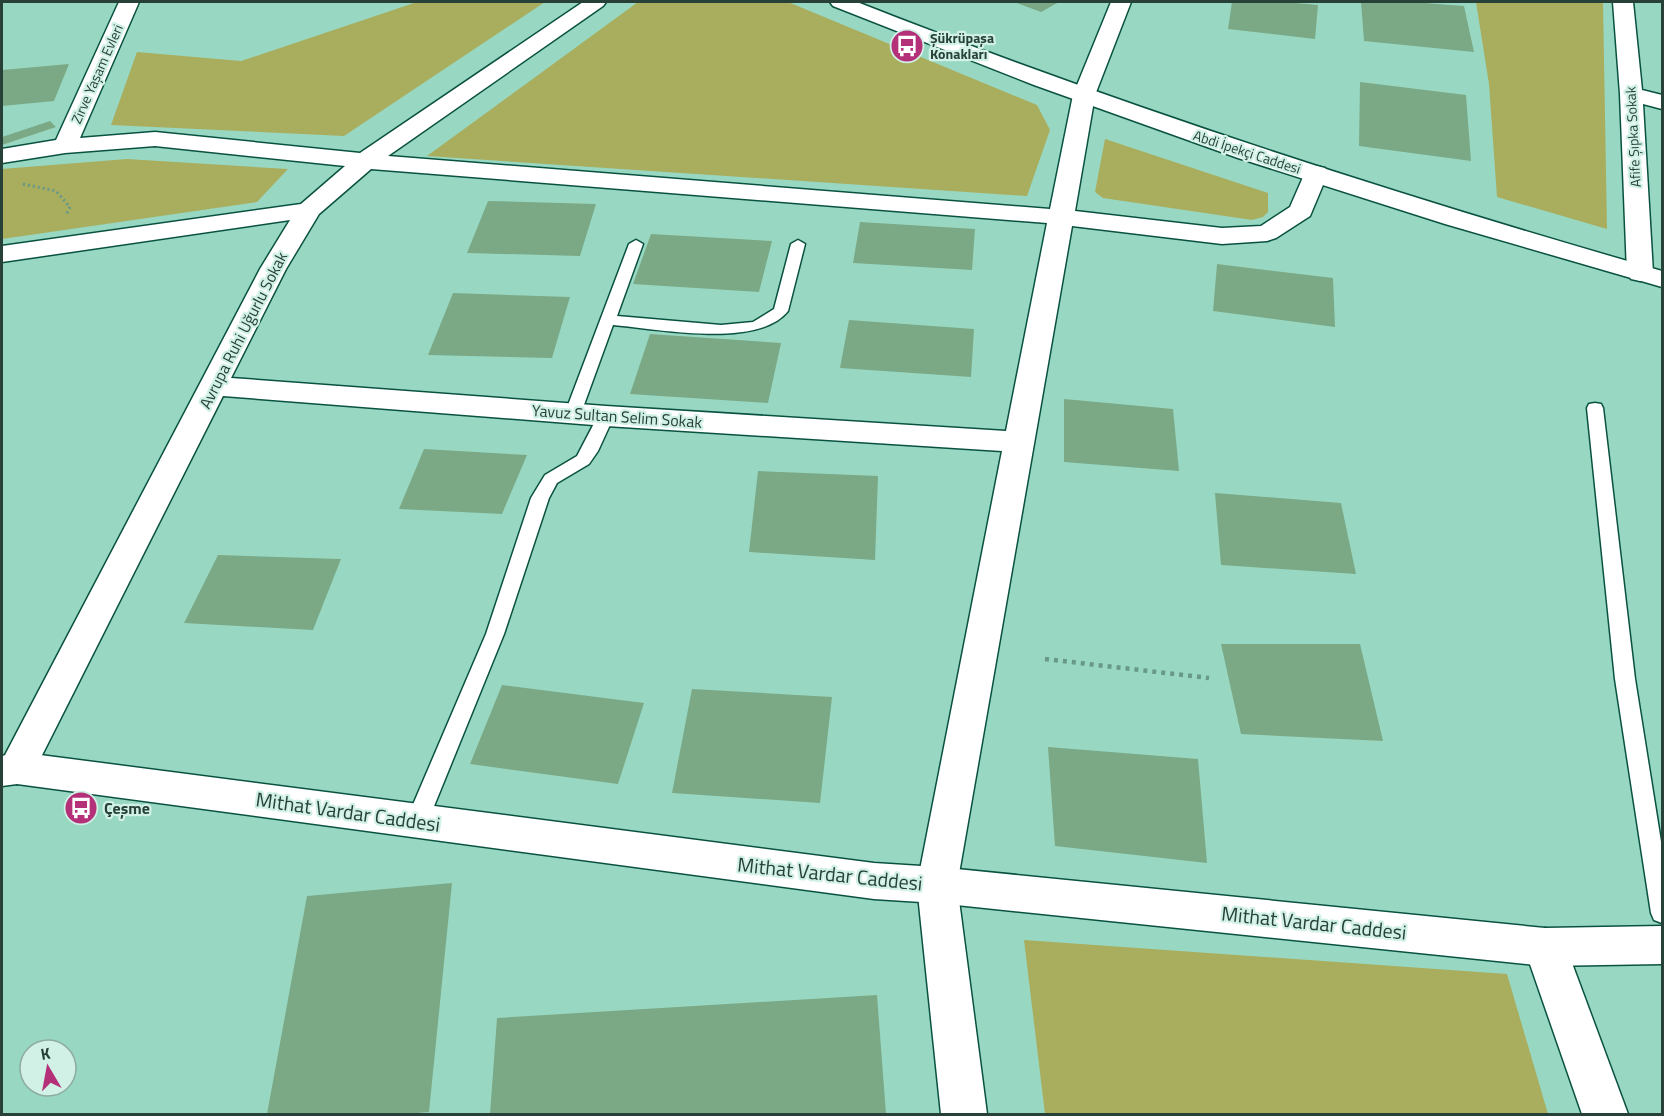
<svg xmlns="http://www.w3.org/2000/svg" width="1664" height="1116" font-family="'Titillium Web',sans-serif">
<rect width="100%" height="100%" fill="#98d8c2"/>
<!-- green -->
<g fill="#a9ad5e">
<path d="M417,2h128l-201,134 -233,-11 26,-73 104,9z"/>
<path d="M638,2h150l249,103 13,25 -23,66 -600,-40z"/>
<path d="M1476,2h127l4,227 -110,-32 -8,-113z"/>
<path d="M1105,139l163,54v19l-5,5 -11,3 -149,-22 -8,-6z"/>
<path d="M127,159l161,10 -31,33 -255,37v-70z"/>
<path d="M1024,940l483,34 41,140h-503z"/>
</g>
<!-- building -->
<g fill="#7ba986">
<path d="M1014,2h45l-18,10z"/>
<path d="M1232,2h52l34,3 -3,34 -87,-10z"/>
<path d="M1361,2h50l53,4 10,46 -110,-11z"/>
<path d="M69,64l-15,37 -52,5v-36z"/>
<path d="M1360,82l106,13 5,66 -112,-15z"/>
<path d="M50,121l6,6 -54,18v-8z"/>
<path d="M488,201l108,3 -16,52 -113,-3z"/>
<path d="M860,222l115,7 -3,41 -119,-7z"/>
<path d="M651,234l121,7 -13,51 -126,-8z"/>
<path d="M1217,264l116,14 2,49 -122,-16z"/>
<path d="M453,293l117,4 -18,61 -124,-3z"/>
<path d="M849,320l125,9 -3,48 -131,-9z"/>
<path d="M650,334l131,9 -13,60 -138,-9z"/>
<path d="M1064,399l109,10 6,62 -115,-9z"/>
<path d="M424,449l103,6 -25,59 -103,-5z"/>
<path d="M758,471l120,5 -3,84 -126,-8z"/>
<path d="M1215,493l126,10 15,71 -135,-9z"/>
<path d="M218,555l123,4 -28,71 -129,-7z"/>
<path d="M1221,644h139l23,97 -142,-7z"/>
<path d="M502,685l142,18 -26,81 -148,-20z"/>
<path d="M692,689l140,8 -12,106 -148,-10z"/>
<path d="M1048,747l150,12 9,104 -152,-17z"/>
<path d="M452,883l-23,229 -24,2h-138l40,-218z"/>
<path d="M877,995l9,119h-396l7,-96z"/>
</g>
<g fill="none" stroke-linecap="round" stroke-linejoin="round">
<defs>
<g id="lane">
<path d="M636,240l7,4 -26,72 104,9 32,-3 21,-13 17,-65 7,-4 7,4 -17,67c-30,38 -130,18 -175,14l-32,88 -2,4h-12l-2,-4 64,-169z"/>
<path d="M1595,403l6,1 2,4 32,271 27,169v75l-8,-3 -3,-7 -36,-234 -28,-271 2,-4z"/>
<path d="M606,411l6,1 2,4 -16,35 -9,13 -32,19 -8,15 -45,136 -76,187 -3,6 -8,3 -8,-3 -3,-6 80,-187 45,-136 14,-23 32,-19 23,-44z"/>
</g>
<g id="street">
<path d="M119,2h20l-59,136 75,-6 205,21 223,-151h23l-3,4 -215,150 662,53 23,-114 38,-93h20l-36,93 -20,116 147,17 39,-2 29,-19 17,-39 9,-2 9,2 3,5 -18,43 -34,22 -9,3 -45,3 -150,-18 -115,659 30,229h-46l-24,-229 85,-434 -396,-25 -383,-30 -193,383 -13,5 -13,-5 -2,-18 2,-4 256,-488 30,-49 -288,42v-16l299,-42 44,-38 -190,-20 -90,7 -63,10v-14l54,-9zM371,169l676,54 -41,208 -400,-25 -375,-28 55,-109 33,-55z"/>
<path d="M1613,2h20l9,88 20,5v14l-19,-5 10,169 -4,6 -9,2 -9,-2 -4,-6 -7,-179z"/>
<path d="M1545,928l15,5 6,14 62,167h-46l-58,-167 6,-14z"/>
</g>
<g id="secondary">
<path d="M830,2h27c264,104 533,191 805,269v16l-217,-63 -207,-66 -204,-73 -201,-79z"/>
<path d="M17,752l857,111 63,4 608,61 117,-2v38l-117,2 -608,-63 -63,-4 -857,-115 -15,2v-30z"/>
</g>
</defs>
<!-- lane casing -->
<use href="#lane" stroke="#0a5240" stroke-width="3"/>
<!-- street casing -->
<use href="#street" stroke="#0a5240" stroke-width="3"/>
<!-- secondary casing -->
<use href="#secondary" stroke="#0a5240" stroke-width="3"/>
<!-- path-far1 -->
<path stroke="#689888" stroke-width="3" stroke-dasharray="2 3" stroke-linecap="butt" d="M23,184l33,7 14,16 -4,8"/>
<!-- path -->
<path stroke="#689888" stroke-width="4.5" stroke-dasharray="4 5" stroke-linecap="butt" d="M1045,659l164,19"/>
<!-- lane -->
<use href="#lane" fill="#fff" fill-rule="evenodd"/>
<!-- street -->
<use href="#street" fill="#fff" fill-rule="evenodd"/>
<!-- secondary -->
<use href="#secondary" fill="#fff" fill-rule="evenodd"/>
</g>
<!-- icons -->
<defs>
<symbol id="bus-disc" viewBox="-11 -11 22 22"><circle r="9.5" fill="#b43179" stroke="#d2f1e6"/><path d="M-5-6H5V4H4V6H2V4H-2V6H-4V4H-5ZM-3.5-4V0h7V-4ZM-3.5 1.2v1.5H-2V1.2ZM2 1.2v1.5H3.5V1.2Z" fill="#fff"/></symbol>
</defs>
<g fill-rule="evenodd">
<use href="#bus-disc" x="888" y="27" width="38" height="38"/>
<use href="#bus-disc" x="62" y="789" width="38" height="38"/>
</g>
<g text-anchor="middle" stroke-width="4.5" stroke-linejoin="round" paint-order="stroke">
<!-- far-poi labels -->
<g font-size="14" font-weight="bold" fill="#274138" stroke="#d2f1e6" text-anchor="start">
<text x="930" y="43">Şükrüpaşa<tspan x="930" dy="16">Konakları</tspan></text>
</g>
<!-- far-street labels -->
<g font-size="14" fill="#274138" stroke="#d2f1e6">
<text transform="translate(97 74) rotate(-66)" y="5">Zirve Yaşam Evleri</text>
<text transform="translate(1633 137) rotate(-93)" y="5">Afife Şıpka Sokak</text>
<text transform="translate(1247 152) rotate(18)" y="5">Abdi İpekçi Caddesi</text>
</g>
<!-- street labels -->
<g font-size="16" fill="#274138" stroke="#d2f1e6">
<text transform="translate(243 330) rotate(-63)" y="6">Avrupa Ruhi Uğurlu Sokak</text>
<text transform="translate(617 416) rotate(4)" y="6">Yavuz Sultan Selim Sokak</text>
</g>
<!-- poi labels -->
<g font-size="16" font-weight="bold" fill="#274138" stroke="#d2f1e6" text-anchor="start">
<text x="104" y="814">Çeşme</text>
</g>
<!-- near-street labels -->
<g font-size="20" fill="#274138" stroke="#d2f1e6">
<text transform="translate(348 812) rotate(8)" y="7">Mithat Vardar Caddesi</text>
<text transform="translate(830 874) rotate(6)" y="7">Mithat Vardar Caddesi</text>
<text transform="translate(1314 923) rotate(6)" y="7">Mithat Vardar Caddesi</text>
</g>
</g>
<!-- border -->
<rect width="1664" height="1116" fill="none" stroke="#274138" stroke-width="6"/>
<!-- north arrow -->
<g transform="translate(48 1068) rotate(350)"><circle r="28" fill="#d2f1e6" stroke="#8eaba0" stroke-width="1.5"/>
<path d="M0-4.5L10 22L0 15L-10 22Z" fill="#b43179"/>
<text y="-9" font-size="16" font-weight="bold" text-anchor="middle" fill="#274138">K</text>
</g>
</svg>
